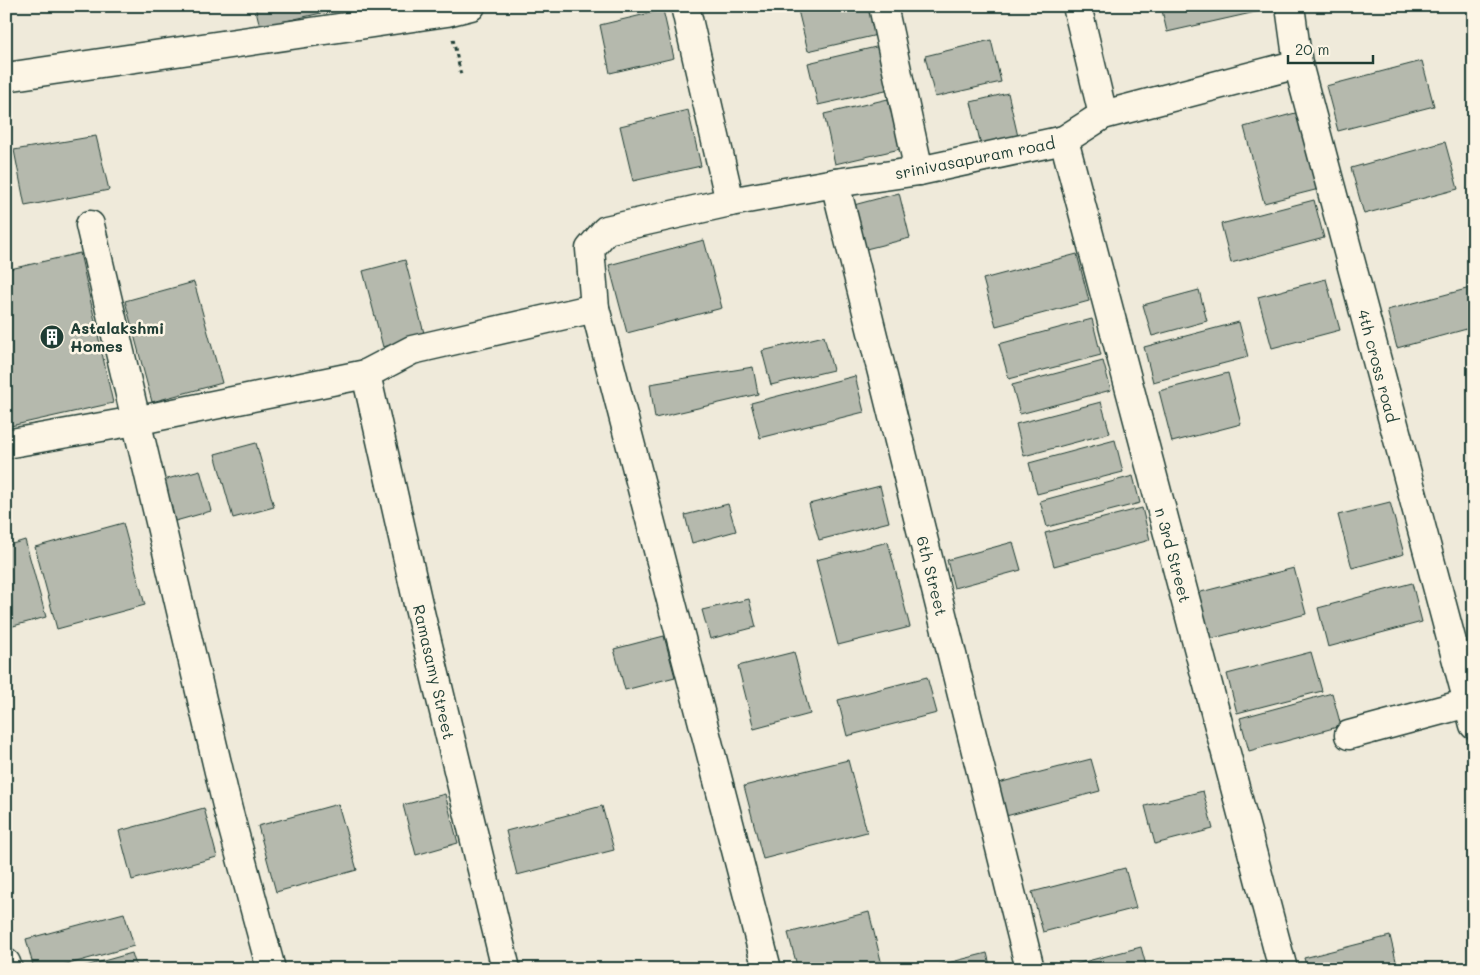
<svg xmlns="http://www.w3.org/2000/svg" width="1480" height="975" font-family="Mali,sans-serif">
<rect width="100%" height="100%" fill="#efeada"/>
<filter id="ink" filterUnits="userSpaceOnUse"><feTurbulence type="fractalNoise" baseFrequency=".02" numOctaves="2"/><feDisplacementMap in="SourceGraphic" scale="10" xChannelSelector="R" yChannelSelector="G"/><feConvolveMatrix kernelMatrix="1 2 1 2 8 2 1 2 1" color-interpolation-filters="sRGB"/></filter>
<g filter="url(#ink)">
<!-- building -->
<g fill="#b5b9ad" stroke="#1f3d34">
<path d="M255,6h78l1,4 -74,17z"/>
<path d="M797,6h73l7,29 -69,16z"/>
<path d="M1161,6h108v3l-102,23z"/>
<path d="M663,10l11,48 -64,15 -10,-48z"/>
<path d="M991,40l10,42 -66,15 -10,-41z"/>
<path d="M880,46l10,43 -72,16 -10,-42z"/>
<path d="M1422,61l12,45 -96,25 -12,-45z"/>
<path d="M1008,93l11,48 -37,9 -11,-48z"/>
<path d="M888,99l12,50 -65,15 -11,-50z"/>
<path d="M688,110l13,56 -68,15 -13,-55z"/>
<path d="M1299,112l20,77 -55,14 -20,-76z"/>
<path d="M96,136l13,54 -84,16 -11,-56z"/>
<path d="M1445,142l13,47 -94,25 -13,-46z"/>
<path d="M899,193l11,45 -48,12 -12,-44z"/>
<path d="M1314,200l10,38 -93,25 -10,-39z"/>
<path d="M704,240l18,68 -95,25 -18,-68z"/>
<path d="M80,253l33,150 -107,24v-157z"/>
<path d="M1077,254l12,47 -93,25 -13,-47z"/>
<path d="M405,260l20,77 -42,10 -20,-76z"/>
<path d="M1326,279l14,51 -68,18 -14,-51z"/>
<path d="M194,282l28,101 -70,19 -27,-101z"/>
<path d="M1474,287v40l-77,21 -10,-38z"/>
<path d="M1199,290l8,31 -55,15 -9,-31z"/>
<path d="M1092,319l9,36 -92,24 -10,-35z"/>
<path d="M1239,322l9,35 -95,25 -9,-35z"/>
<path d="M824,336l9,34 -62,15 -9,-34z"/>
<path d="M1103,361l8,29 -91,24 -8,-29z"/>
<path d="M753,367l5,27 -103,24 -5,-34z"/>
<path d="M1228,373l13,51 -69,18 -13,-51z"/>
<path d="M855,376l9,36 -104,26 -9,-35z"/>
<path d="M1101,402l9,31 -86,23 -8,-32z"/>
<path d="M1115,440l8,32 -86,22 -8,-31z"/>
<path d="M256,443l18,64 -41,11 -18,-64z"/>
<path d="M200,470l11,41 -39,11 -12,-41z"/>
<path d="M1133,476l7,27 -93,24 -7,-26z"/>
<path d="M880,486l9,36 -70,18 -10,-36z"/>
<path d="M1390,502l14,52 -52,14 -14,-53z"/>
<path d="M728,504l8,27 -44,12 -7,-28z"/>
<path d="M1142,508l8,32 -96,26 -9,-33z"/>
<path d="M123,523l22,82 -88,24 -22,-82z"/>
<path d="M25,540l21,77 -40,11v-82z"/>
<path d="M888,542l22,85 -72,18 -22,-85z"/>
<path d="M1013,542l8,28 -67,18 -7,-28z"/>
<path d="M1294,568l12,46 -96,25 -13,-46z"/>
<path d="M1412,583l10,39 -94,25 -10,-39z"/>
<path d="M749,599l7,28 -46,12 -8,-29z"/>
<path d="M664,636l11,41 -50,13 -11,-41z"/>
<path d="M794,652l16,62 -56,15 -16,-63z"/>
<path d="M1311,652l11,39 -85,22 -10,-39z"/>
<path d="M927,677l10,36 -90,23 -9,-36z"/>
<path d="M1332,693l9,33 -92,25 -9,-33z"/>
<path d="M1091,759l9,32 -94,25 -8,-33z"/>
<path d="M848,760l19,72 -104,27 -19,-73z"/>
<path d="M1203,791l10,38 -58,15 -10,-38z"/>
<path d="M445,794l13,49 -42,12 -13,-50z"/>
<path d="M338,804l19,66 -81,22 -18,-66z"/>
<path d="M602,806l12,44 -97,25 -11,-44z"/>
<path d="M204,808l13,49 -85,23 -13,-49z"/>
<path d="M1125,868l11,40 -93,24 -11,-40z"/>
<path d="M869,912l14,57h-85l-10,-36z"/>
<path d="M124,913l10,33 -83,23h-17l-8,-30z"/>
<path d="M1390,936l8,33h-91l-3,-11z"/>
<path d="M1141,947l6,22h-90z"/>
<path d="M132,953l5,16h-62z"/>
<path d="M987,953l4,16h-67z"/>
</g>
<g fill="none" stroke-linecap="round" stroke-linejoin="round">
<defs>
<g id="minor">
<path d="M685,6l45,196"/>
<path d="M883,6l36,165"/>
<path d="M1077,6l26,109"/>
<path d="M1290,6l8,58 176,661"/>
<path d="M6,77l441,-65 24,-6"/>
<path d="M1064,140l219,829"/>
<path d="M835,183l195,786"/>
<path d="M90,225l138,585 43,159"/>
<path d="M366,374l52,230 88,365"/>
<path d="M6,444l129,-23 231,-47 46,-24 183,-42"/>
<path d="M1349,735l119,-32"/>
<path d="M6,963l2,6"/>
<path d="M767,969l-172,-661 -5,-59 16,-19 124,-28 105,-19 84,-12 145,-31 39,-25 195,-51"/>
</g>
</defs>
<!-- minor casing -->
<use href="#minor" stroke="#1f3d34" stroke-width="31"/>
<!-- path -->
<path stroke="#1f3d34" stroke-width="3" stroke-dasharray="4 4" stroke-linecap="butt" d="M453,39l8,36"/>
<!-- minor -->
<use href="#minor" stroke="#fcf5e5" stroke-width="28"/>
</g>
</g>
<!-- icons -->
<defs>
<symbol id="building-disc" viewBox="-11 -11 22 22"><circle r="9.5" fill="#1f3d34" stroke="#fcf5e5"/><path d="M-4-6H4V6H1V3H-1V6H-4ZM-2.5-4.3h1.7v1.8h-1.7ZM.8-4.3h1.7v1.8H.8ZM-2.5-1h1.7V.8h-1.7ZM.8-1h1.7V.8H.8Z" fill="#fff"/></symbol>
</defs>
<g fill-rule="evenodd">
<use href="#building-disc" x="38" y="323" width="28" height="28"/>
</g>
<g text-anchor="middle" stroke-width="5" stroke-linejoin="round" paint-order="stroke">
<!-- street labels -->
<g font-size="16" fill="#1f3d34" stroke="#fcf5e5">
<text transform="translate(975 158) rotate(-11)" y="6">srinivasapuram road</text>
<text transform="translate(1378 366) rotate(75)" y="6">4th cross road</text>
<text transform="translate(1173 555) rotate(75)" y="6">n 3rd Street</text>
<text transform="translate(932 576) rotate(76)" y="6">6th Street</text>
<text transform="translate(434 672) rotate(77)" y="6">Ramasamy Street</text>
</g>
<!-- poi labels -->
<g font-size="16" font-weight="bold" fill="#1f3d34" stroke="#fcf5e5" text-anchor="start">
<text x="70" y="334">Astalakshmi<tspan x="70" dy="18">Homes</tspan></text>
</g>
</g>
<!-- margin -->
<rect width="1480" height="975" fill="none" stroke="#fcf5e5" stroke-width="25"/>
<rect x="12" y="12" width="1455" height="950" fill="none" stroke="#1f3d34" stroke-width="2" filter="url(#ink)"/>
<!-- scale -->
<path d="M1288 55v8h85v-8" fill="none" stroke="#1f3d34" stroke-width="2.5"/>
<text x="1295" y="55" font-size="15" fill="#1f3d34" stroke="#fcf5e5" stroke-width="4" paint-order="stroke">20 m</text>
</svg>
